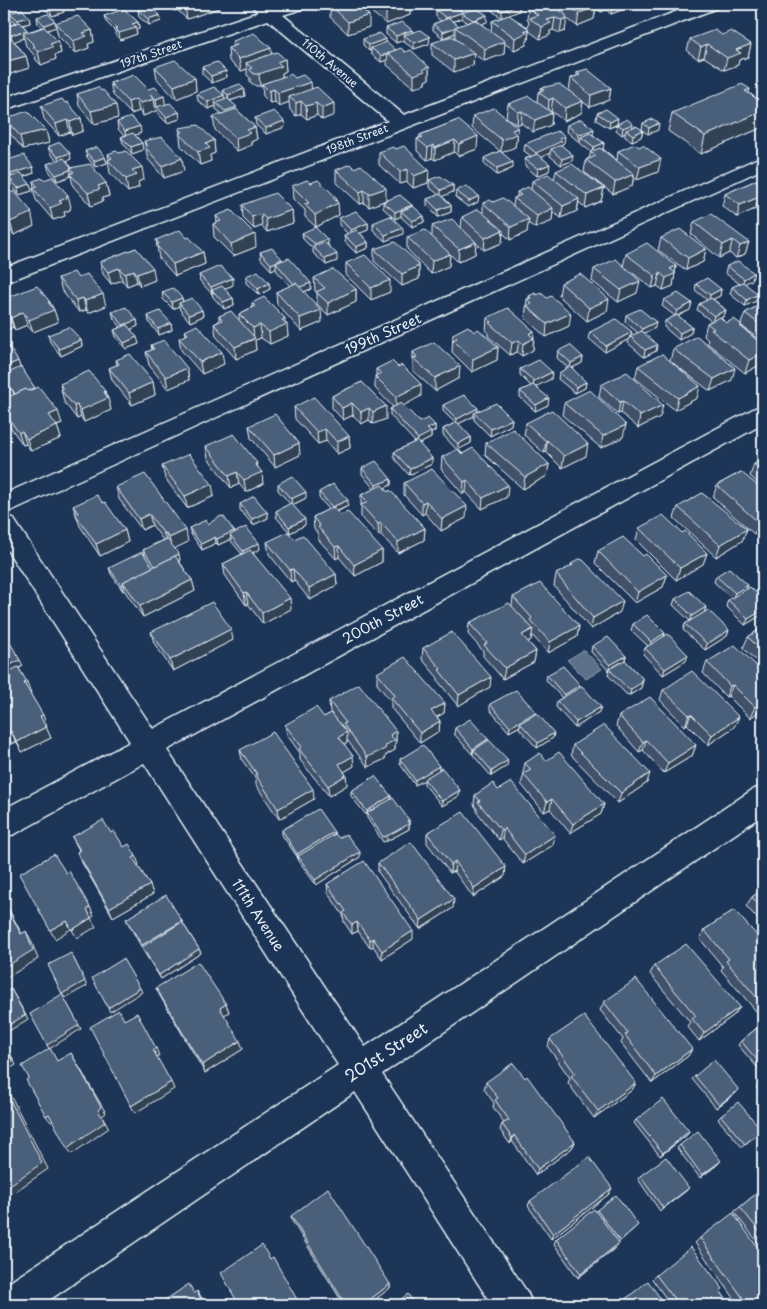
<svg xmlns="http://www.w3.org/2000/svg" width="767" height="1309" font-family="'Playpen Sans',sans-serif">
<rect width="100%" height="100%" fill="#1d3557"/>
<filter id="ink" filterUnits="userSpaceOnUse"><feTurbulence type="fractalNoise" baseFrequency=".02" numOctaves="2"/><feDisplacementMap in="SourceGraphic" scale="10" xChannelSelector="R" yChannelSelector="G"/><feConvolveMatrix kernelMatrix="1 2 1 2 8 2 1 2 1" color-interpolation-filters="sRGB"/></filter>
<g filter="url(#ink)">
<!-- water -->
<path fill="#5d7089" stroke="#95a4b5" d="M584,650l18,19 -16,10 -19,-19z"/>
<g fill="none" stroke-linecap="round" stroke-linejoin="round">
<defs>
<g id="minor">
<path d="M250,4h19l4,3 10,-3h25l-3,4 -22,7 121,100 292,-111h24l-3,4 -713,275v-15l384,-147 -120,-101 -264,90v-12l254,-86z"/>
<path d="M763,156v13l-759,345v-20z"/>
<path d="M763,406v18l-596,326 198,297 387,-257 11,-4v29l-381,259 145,218 6,13h-41l-137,-213 -313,213h-38v-19l334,-221 -194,-302 -129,71 -11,3v-28l126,-67 -126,-197v-30l9,3 140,211 602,-321z"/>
</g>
</defs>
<!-- minor casing -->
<use href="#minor" stroke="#e8f1f8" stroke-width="3"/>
<!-- minor -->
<use href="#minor" fill="#1d3557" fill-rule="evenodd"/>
</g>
<!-- wall -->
<g fill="#3f5169" stroke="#e8f1f8" fill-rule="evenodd">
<path d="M44,4h17l2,2 1,6 -12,4 -7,-7z"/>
<path d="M105,4h17v2l-10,4z"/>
<path d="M169,4h7v1v-1h42l1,4 -32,11 -10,-9 -3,1 -5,-4z"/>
<path d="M364,4h46v11l-24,9 -22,-18z"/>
<path d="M433,4h26v2l-3,1 7,5 24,10 -6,2 10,8 1,-11 10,-3 -11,-8v-3l-4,1 -6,-4h37l1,1v6l-11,4 20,12 1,-6 -2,-1 1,-12 23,-3v-1h74l-1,5 -13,5 -5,-4 -5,2 -5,-3 -2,10 -17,7 -11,-8 -1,13 -5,2 -7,-3 -3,1v4l-10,4 -11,-8 -1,10 -2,1v3l-12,5 -10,-7v11l-20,7 -10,-7 -1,11 -19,7 -22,-17v-12l23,-5v-5l-12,5 -10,-8v-6l8,-3 -5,-4v-7l4,-1zM462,18l5,5 -8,3 -6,-4z"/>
<path d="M330,5l39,22 -21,7 -18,-17z"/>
<path d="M138,10l23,11 -12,4 -10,-8z"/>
<path d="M10,13l19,4 1,6 -7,2 4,5 1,2 14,-5 -4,-3 -1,-7 19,6 36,7 2,12 -6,2 1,4 -14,5 -17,-17 -2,-9 -9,3 11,11 3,12 -6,2 1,4 -15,6 -5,-5 -1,-4 -9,-10 -2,-8 -10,3 12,15 3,12 -22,7 -3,-4v-31l6,-2 -5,-4 -1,-7 12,-4 -4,-4z"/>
<path d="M104,16l34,6 1,7 -3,1 1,4 -17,6 -4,-5 -1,-4 -9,-9z"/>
<path d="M386,28l26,2v2l17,12 -15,5 -10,-7v-2l-8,3 -10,-9z"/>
<path d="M363,39l23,4 10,7 9,2 24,15v12l-4,2v3l-11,4 -27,-23v-5l-6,2 -10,-8v-4l-2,1 -6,-6z"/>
<path d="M690,39l61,5 -3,13 -9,3 -1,5 -14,5 -20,-13 -6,2 -11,-8z"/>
<path d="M233,41l39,13 13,5 1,12 -4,2v4l13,1 17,11 22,26 -12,5 -5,-5 -10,4 -6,-5 -5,2 -6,-6 -1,-8 -10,4 -4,-4 -5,1 -7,-7 -1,-10h-6l-6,-4v-4l-3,-3v-6l-6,2 -12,-10 -1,-13 5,-1z"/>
<path d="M155,67l40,11 1,13 -20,8 -19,-20z"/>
<path d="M202,67l24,4 1,6 -15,6 -10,-9z"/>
<path d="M577,72l34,16 -2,12 -19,7 -7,-5 -2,11 -17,8 -13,-10h-1l2,2 -1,12 -18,7 -12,-9 -4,2 -11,-8 2,-13 29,-2 1,-10 2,-1 1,-3 28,3 2,-13 6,-2z"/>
<path d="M110,83l38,6 17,15 14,8 1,7 -13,4 -9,-9v-3l-2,-1v1l-13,5 -4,-5 -8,3 -18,-19z"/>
<path d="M750,89l-1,4 13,9h1v25l-62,27 -33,-23 4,-18z"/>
<path d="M223,90l22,6 -15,5 7,9 18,17 2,12 -6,3v3l-14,6 -22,-21 -2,-13 9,-3 -6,-5v-3l-8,3 -10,-8 -1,-7 27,1z"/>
<path d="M101,91l17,27 -24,6 -15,-18 -2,-12z"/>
<path d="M41,106l40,12 2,13 -11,4 -2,-3 -11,4 -15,-17z"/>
<path d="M597,113l20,11 25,6 1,-7 15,7 -10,4 -5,-3 -2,6 -9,4 -7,-4v-4l-3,2 -6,-5 1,-5 -8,3 -13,-8z"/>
<path d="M473,116l45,12 -1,12 -1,1 -1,6 -13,5 11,16 -16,7 -13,-11v-6l16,-7 -28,-23z"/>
<path d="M255,118l30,9 -19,7 -10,-9z"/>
<path d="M5,119l41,11 3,13 -26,6 -15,-18z"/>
<path d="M458,120l19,29 -19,7 -4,-4 -19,8 -3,-2 -5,2 -10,-9v-12l2,-1 1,-3z"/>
<path d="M117,122l24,11 -6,2 7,8 1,7 -11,4 -9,-11 -2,-6 3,-1 -6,-7z"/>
<path d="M567,125l26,10 11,8 -1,6 14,11 1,-9 40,21 -21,8 -3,-3 -2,9 -19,8 -29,-22 2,-12 3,-2 2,-6 -11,-9v-2l-1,1 -13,-11z"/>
<path d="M179,128l35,12 1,13 -5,2 1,6 -11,4 -19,-19z"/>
<path d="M144,141l40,30 -20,7 -16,-19z"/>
<path d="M564,143l-2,1 -1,1 11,16 -11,4 -11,-9v-3l-9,4 8,14 -12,5 -12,-10v-7l6,-3 -7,-5 1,-7z"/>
<path d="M48,147l23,12 -4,2 5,7 34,15 3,13 -7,2 1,3 -12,5 -18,-20 -2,-10 -14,5 -8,-10 -2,-7 10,-3 -7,-8z"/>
<path d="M396,149l32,34 -15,5 -6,-6 -7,2 -21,-19v-13z"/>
<path d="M85,151l20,6 2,6 -12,4 -8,-10z"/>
<path d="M108,154l36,25 -6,3 1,5 -11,5 -18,-19 -2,-13h1z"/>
<path d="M4,161l30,12 -10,4 6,7 2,7 -13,4 -8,-11 -2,-6 2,-1 -7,-9z"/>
<path d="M336,170l50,30 -17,7 -5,-4 -4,1 -24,-22z"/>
<path d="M556,171l48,17 -3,13 -16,7 -6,-6 -2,9 -16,7 -8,-6 -1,9 -17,7 -7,-5 -1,9 -17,8 -7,-7 -1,10 -18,7 -8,-7 -1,11 -17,8 -8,-8 -1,12 -18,8 -24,-25v-12l25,-1v-10l29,2 1,-11 21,-4v-10l10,-1 20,4 1,-8 3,-1v-5l14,-2 1,-9 22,-2z"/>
<path d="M763,177v43l-8,-11 -18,8 -15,-11 3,-12z"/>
<path d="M429,180l24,5v7l-11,4 9,9v7l-13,5 -11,-11v-7l12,-4 -10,-8z"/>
<path d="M33,181l38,26 -1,1v2l-6,2 1,4 -12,4 -17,-20 -3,-12 1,-1z"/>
<path d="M311,183l25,14 3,18 -23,12 -11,-10v-7l-12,-11 -1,-13z"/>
<path d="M4,191l30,35 -20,9 -10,-13z"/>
<path d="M456,191l22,11 -10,5 -13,-10z"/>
<path d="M383,202l29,3v1l12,10v6l-12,5 -11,-10v-1l-6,3 -12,-11z"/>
<path d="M242,205l50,5 1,13 -26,9 -5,-6 -8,3 -11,-11z"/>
<path d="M216,216l40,31 -23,9 -19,-19 -1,-13 4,-2z"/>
<path d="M339,218l29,5v7l-8,3 8,9v6l-12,5 -11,-11 -1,-7 4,-1 -9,-9z"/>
<path d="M694,222l55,20 -4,12 -9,4 -7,-5 -10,5 -28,-24z"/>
<path d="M373,223l30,11 -18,7 -12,-11z"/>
<path d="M302,233l25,6 1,6 9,16 -11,4 -13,-12v-4l-10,-10z"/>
<path d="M187,238l16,14 2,12 -30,12 -16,-18 -3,-18z"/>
<path d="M661,238l45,11 -3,13 -17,8 -28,-20z"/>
<path d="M136,248l19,32 -15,6 -3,-4 -10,4 -5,-6 -11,4 -8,-10 -3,-12z"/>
<path d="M374,249l45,17v13l-17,7 -28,-25z"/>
<path d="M260,252l23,9 28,28 -7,3 18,30 -21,9 -24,-27 -1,-12 14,-6 -14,-16v-2l-5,2 -10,-11z"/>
<path d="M763,253v11l-5,-3 2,-7z"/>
<path d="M626,254l50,12 -3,20 -10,4 -6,-4 -5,2 -26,-20 11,25 -19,9 -26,-21 2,-12 29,-3z"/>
<path d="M346,263l44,29 -19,8 -25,-25z"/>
<path d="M727,266l25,14 -7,3 11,18 -11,5 -15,-12 2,-7 8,-3 -15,-11z"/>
<path d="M199,275l34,10 -9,4 9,9 1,7 -10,4 -11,-12 -1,-3 -12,-13z"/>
<path d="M246,276l23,7 1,6 -11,6 -13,-12z"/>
<path d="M58,278h20l28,28 -18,7 -2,-3 -7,2 -17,-21z"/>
<path d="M314,278l42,11v13l-28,13 -11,-11v-12l-2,-1z"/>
<path d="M561,283l46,28 -20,10 -28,-25z"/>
<path d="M696,284l25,5 -1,7 -7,3 13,11 -2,6 -3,2 5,5 15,1 4,-11 18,-10v40l-21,-17v1l21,18v18l-18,10 -38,-30 1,-3 -4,-4 3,-13 4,-2 -14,-11 2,-6 8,-4 -12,-10z"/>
<path d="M162,292l20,6 1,4 19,8 1,6 -13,6 -10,-12 -1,-4 -6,3 -10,-10z"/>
<path d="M537,295l32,31 -23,11 -21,-19 2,-19h2v-3z"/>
<path d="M4,299l48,7 2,4 4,12 -25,10 -6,-7 -12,5 -2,-3 -8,4 -1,-1z"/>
<path d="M664,300l26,10 -12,6 14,11 -1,6 -12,7 -15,-13 1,-6 10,-5 -13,-10z"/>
<path d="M252,303l33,19 3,14 -18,8 -9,-6 -6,2 1,10 -20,9 -20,-23 -2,-12 5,-3v-5l20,4v-6l13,-7z"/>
<path d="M112,312l25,8 1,6 -7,3 8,15 -13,5 -10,-12 -2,-7 7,-3 -7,-8z"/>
<path d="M626,315l29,13 -11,5 12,18 -12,6 -16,-14 1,-4 -24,13 -17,-14 2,-6 41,4 7,-3 -13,-11z"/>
<path d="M148,316l23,7 1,7 -13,5 -10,-13z"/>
<path d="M487,318l47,19v1l-1,12 -11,6 -5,-4 -7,3 -22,-19v-4l-2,-2z"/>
<path d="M185,331l39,33 -22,10 -21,-24 -2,-12 7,-3z"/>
<path d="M474,332l24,15 -1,13 -25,12 -20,-20 1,-18z"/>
<path d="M48,335l33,5 1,6 -21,10 -11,-14z"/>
<path d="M151,345l36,23 2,12 -21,9 -19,-24 -3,-13 6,-2z"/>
<path d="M4,349l14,12 2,7 42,56 -5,2 4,12 -30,13 -5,-7 -3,1 -19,-27v-19l5,-2 -5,-7z"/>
<path d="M673,349l59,31 -22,11 -37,-28 24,35 -22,12 -40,-32 3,-12 32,-5z"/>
<path d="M558,351l25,6 -1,6 -10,5 14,14 -1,6 -10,5 -17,-14 1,-6 9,-5 -11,-10z"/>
<path d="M413,352l46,26 -24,13 -22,-20z"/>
<path d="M116,360l37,22 2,13 -23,10 -20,-25 -3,-12 8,-3z"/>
<path d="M376,369l45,27 -18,9 17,17 15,3v6l-4,2v5l-12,6 13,20 -23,11 -15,-17v-6l21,-10 -25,-27v-6l3,-2 -18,-19v-12l1,-1z"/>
<path d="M520,369l32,3 -1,7 -16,7 13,19 -13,6 -15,-14v-6l11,-5 -11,-11z"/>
<path d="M362,382l24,37 -13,5 -4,-4 -8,4 -8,-9 -10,5 -11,-12v-12z"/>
<path d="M60,384l45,7 6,19 -27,12 -3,-5 -4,2 -13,-17z"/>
<path d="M601,385l59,32 -22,11 -17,-15 -3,1 -19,-17z"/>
<path d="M564,403l59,34 -22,11 -39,-33z"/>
<path d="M443,405l69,14 -1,6 -21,11 -16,-16v-4l-16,8 13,13v6l-13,6 49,48 -25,12 -16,-17 -3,2 -22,-25 1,-12 15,-7 -14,-15v-6l12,-6 -12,-12z"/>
<path d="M294,407l55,29 1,12 -13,6 -11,-13 -8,3 -23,-25z"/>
<path d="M526,423l60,33 -24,12 -16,-16 -2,1 -20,-18z"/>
<path d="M249,426l51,29 -25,12 -24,-29z"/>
<path d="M486,443l63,21 -2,12 -24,13 -38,-34z"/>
<path d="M206,446l52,21 5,17 -17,8 -7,-8 -8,4 -23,-30z"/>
<path d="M763,459v29l-13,-12 4,-12z"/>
<path d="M162,466l52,30 -27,12 -22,-30z"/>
<path d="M362,468l29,11v6l-7,3 41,40 -1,12 -26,13 -17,-18 -2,1 -18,-19v-22l13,-6 -12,-15z"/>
<path d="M741,472l22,57 -9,5 -41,-37 4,-12z"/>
<path d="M404,483l62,35 -25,13 -16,-18 -3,2 -18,-20z"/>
<path d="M278,484l28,14 -13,7 12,20 -15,8 -14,-16v-6l14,-7 -12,-14z"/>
<path d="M116,487l72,55 -14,6 6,12 -1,1 13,19 3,11 -52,26 -17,-24 -1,-3 -2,1 -12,-17 -2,-6 36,-12 -2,-6 20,-10 -11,-15 -10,5 -23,-31z"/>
<path d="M319,492l29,14 -11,6 3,3 42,35v12l-27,14 -16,-19 -3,2 -18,-20v-5l-4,-5 -1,-12 16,-8 -10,-11z"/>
<path d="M103,503l22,27 3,12 -28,14 -20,-30 -7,-20z"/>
<path d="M240,504l27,8 1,6 -15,7 -13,-15z"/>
<path d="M678,507l69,22 -5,12 -26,16 -42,-39z"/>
<path d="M208,524l26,7v2l26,16 -7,4 38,56 -28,15 -15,-20 -2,1 -21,-30 -2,-11 19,-10 -11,-13v-2l-13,6 -2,-2 -14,7 -11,-16 -2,-6z"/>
<path d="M639,528l43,5 25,20 -4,11 -27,16 -40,-40z"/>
<path d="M294,539l42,35 1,11 -27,15 -16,-20 -3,2 -22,-28 -2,-12z"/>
<path d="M598,551l45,5 24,19 -4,12 -28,16 -40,-40z"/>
<path d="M571,564l49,48 -29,17 -37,-43 2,-12 15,-7z"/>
<path d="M716,576l31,13 16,10v15l-18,11 -19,-19 2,-6 3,-2 -17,-16z"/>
<path d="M513,597l66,29 -2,11 -29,16 -16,-18 -1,5 -3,2 8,9 -2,11 -31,17 -20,-23v-5l-15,-17 1,-11 43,-17z"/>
<path d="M675,599l31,8 -2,5 25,18 -2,6 -22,14 -22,-20 2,-6 5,-3 -17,-16z"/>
<path d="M633,624l32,9 -1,4 22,24 -23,14 -20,-21 2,-6 3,-2 -17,-16z"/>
<path d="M763,627v40l-20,-19 5,-11z"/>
<path d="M151,632l82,8 -60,31 -19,-28z"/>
<path d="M4,644l19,22 -4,2 12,25h-1l17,33 -1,1 5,11 -29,14 -6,-10 -4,2 -8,-15z"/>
<path d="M592,646l34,10 -1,4 18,19 -2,9 -11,7 -4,-1 -18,-19 1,-4 -18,-19z"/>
<path d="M423,648l67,39 -32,19 -20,-25v-3l-16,-19z"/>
<path d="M707,662l56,10v37l-13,9 -22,-22 -2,1 -23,-24z"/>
<path d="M377,673l68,30 -1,10 -7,4 3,4 -1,10 -19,12 -29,-35v-7l-14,-17z"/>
<path d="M547,675l32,13 20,24 -24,16 -19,-21 1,-6 5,-3 -16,-18z"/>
<path d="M663,690l71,37 -26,18 -21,-21 -2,2 -25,-26z"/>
<path d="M329,701l67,30v11l-1,1v7l-9,5 -1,4 -17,8 -21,-27v3l-3,1 10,22 -10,6 2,3 1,10 -18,11 -29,-36v-7l-13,-18 -2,-10 39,-8 7,-4 -1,-1z"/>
<path d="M490,704l45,10 18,24 -16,10 -18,-20 1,-2 -11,6 -19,-22z"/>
<path d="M619,716l77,29 -4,11 -28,17 -21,-23 -4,2 -23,-26z"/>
<path d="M455,728l33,11v2l19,25 -16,10 -18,-21v-2l-1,1 -18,-20z"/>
<path d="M573,745l74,38 -29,20 -47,-48z"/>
<path d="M240,750l74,49 -35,20 -23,-34v-6l-14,-19z"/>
<path d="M400,759l39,7v4l20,26 -17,10 -18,-22v-4l-9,5 -15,-21z"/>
<path d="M546,761l58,43 -3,10 -31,19 -20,-24 -6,3 -23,-28 3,-10 -1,-1 2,-10z"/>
<path d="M498,790l55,55 -30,19 -21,-26 -3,2 -22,-28v-3l-3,-4 1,-10z"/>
<path d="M351,791l40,5v4l18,20v9l-22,12 -4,1 -16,-24v-2l-16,-20z"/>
<path d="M282,830l52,2v2l26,23 -44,28 -17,-24 -1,-3 -16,-23z"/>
<path d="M427,833l78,43 -32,21 -19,-26 -4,2 -23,-30z"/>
<path d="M72,837l52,10 15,18 -1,1 12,19 3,9 -40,23 -32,-56 -4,-9 2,-2z"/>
<path d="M378,863l75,45 -33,21 -42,-57z"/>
<path d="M327,884l86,55 -31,20 -9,-13 -3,2 -12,-17 -6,3 -8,-12 -1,-7 -15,-22z"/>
<path d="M763,889v36l-17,-19 6,-9z"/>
<path d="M734,910l29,96 -7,5 -35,-41 2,-3 -23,-28 4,-9z"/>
<path d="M126,919l56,2 2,4 15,24 2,4 -40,26 -17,-27z"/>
<path d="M654,966l86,41 -6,8 -35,26 -12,-15 3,-4 -40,-48z"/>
<path d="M156,988l70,16 3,8 -5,3 19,34 -38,24 -45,-77z"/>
<path d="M604,1002l88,47 -4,7 -36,27 -31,-40 2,-4 -23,-29z"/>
<path d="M763,1023v51l-25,-29 3,-4z"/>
<path d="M550,1039l86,44 -4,7 -38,28 -26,-35 2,-5 -22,-31z"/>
<path d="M695,1076l44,14 -3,3 -20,15 -24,-29z"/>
<path d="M763,1081v15l-7,-9z"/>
<path d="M486,1082l89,60 -3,6 -36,27 -24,-34 -2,3 -10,-14 2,-6 2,-1 -11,-16 1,-4 -10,-14z"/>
<path d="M721,1116l41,14 -20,17 -24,-28z"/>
<path d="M636,1120l53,11 -2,4 -27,21 -26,-33z"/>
<path d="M680,1145l38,19 -18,14 -23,-30z"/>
<path d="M640,1176l49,12 -29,23 -22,-32z"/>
<path d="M763,1188v61l-29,-37z"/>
<path d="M609,1194l-58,45 -23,-33 2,-5z"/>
<path d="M597,1210l41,15 -20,18 -3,5 -37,30 -24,-34 2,-5 40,-28z"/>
<path d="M291,1216l99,68v4l-22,17h-24l-52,-84z"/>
<path d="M700,1238l63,67h-24l-44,-62z"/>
<path d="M656,1275l64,16 11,14h-60l-19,-26z"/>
</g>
<!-- shaded-wall -->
<g fill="#334255" stroke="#e8f1f8">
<path d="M9,4h10l-9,3z"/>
<path d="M111,4h11v2l-10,4z"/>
<path d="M173,4h3l1,6 -3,1z"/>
<path d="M193,4h25l1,4 -32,11 -2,-13z"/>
<path d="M408,4h2v11l-24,9v-12z"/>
<path d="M442,4h17v2l-17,5z"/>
<path d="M487,4h4v3l-4,1z"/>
<path d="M602,4h5l-1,6 -5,2z"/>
<path d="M613,4h12l-1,5 -13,5z"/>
<path d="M519,5v6l-17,7v-7z"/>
<path d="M63,6l1,6 -12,4 -2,-6z"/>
<path d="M596,7l-2,12 -17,7 2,-13z"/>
<path d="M463,12l-1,1v5l-16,6v-6z"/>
<path d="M160,15l1,6 -12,4 -1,-6z"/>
<path d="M369,15v12l-21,7v-12z"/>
<path d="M487,15v7l-14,5v-6z"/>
<path d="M29,17l1,6 -11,3 -1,-6z"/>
<path d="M555,18l-2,12 -3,1v4l-10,4 2,-12 5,-7z"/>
<path d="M567,18l-2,13 -5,2 2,-13z"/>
<path d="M55,21l1,6 -11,4 -1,-6z"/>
<path d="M138,22l1,7 -3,1 1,4 -17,6 -1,-7 13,-9z"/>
<path d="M455,27v6l-12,5v-6z"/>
<path d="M529,29l-1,12 -2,1v3l-12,5 1,-12 9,-7z"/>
<path d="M27,30l2,7 -6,-3 1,4 -11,4 -2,-7z"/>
<path d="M92,30l2,12 -6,2 1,4 -14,5 -2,-12 10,-8z"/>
<path d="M412,30v7l-8,-2v5l-8,3v-7z"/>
<path d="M430,37l-1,7 -15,5v-6z"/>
<path d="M386,39v6l-15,3v2l-2,1v-6z"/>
<path d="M58,41l3,12 -6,2 1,4 -15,6 -3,-13 12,-8z"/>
<path d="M505,41l-1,13 -20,7 1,-12z"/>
<path d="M707,44l-3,13 -6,2 3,-12z"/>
<path d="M751,44l-3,13 -9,3 -1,5 -14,5 3,-12 9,-8z"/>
<path d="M271,48l1,12 -26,3 1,6 -6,2 -2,-12z"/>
<path d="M474,53l-1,12 -19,7v-12z"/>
<path d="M388,54l-1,6 -6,2v-6z"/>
<path d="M26,56l3,12 -22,7 -3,-13z"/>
<path d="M285,59l1,12 -4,2v5l-20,6v2h-2l-1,-12 18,-12z"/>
<path d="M429,67v12l-4,2v3l-11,4v-13l9,-6z"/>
<path d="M226,71l1,6 -15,6 -1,-7z"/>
<path d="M195,78l1,13 -20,8 -2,-13z"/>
<path d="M311,82l1,13 -23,2v5l-10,4 -1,-13z"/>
<path d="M611,88l-2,12 -19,7 1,-12z"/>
<path d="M244,89l1,7 -16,5 -1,-6z"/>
<path d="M274,89l1,13 -5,1 -1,-12z"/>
<path d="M224,95l1,7h-10l1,4 -8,3v-7z"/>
<path d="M164,96l2,12 -9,-1 -1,-8z"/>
<path d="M553,98l-2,13 -3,1 1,-12z"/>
<path d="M136,99l3,12 -8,3 -3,-12z"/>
<path d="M154,99l2,12 -13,5 -2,-13z"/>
<path d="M301,101v13l-5,2v-13z"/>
<path d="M583,101l-2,12 -17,8 1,-13z"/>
<path d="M316,103l1,12 -10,4 -1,-13z"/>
<path d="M334,103v12l-12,5v-12z"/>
<path d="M116,105l2,13 -24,6 -3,-13z"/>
<path d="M522,111l-1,12 -4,2 1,-13z"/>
<path d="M763,111v16l-62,27 4,-18z"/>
<path d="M179,112l1,7 -13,4 -1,-6z"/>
<path d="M552,113l-1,12 -18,7 2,-12z"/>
<path d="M81,118l2,13 -11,4 -2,-13z"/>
<path d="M618,118l-1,6 -8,4 1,-6z"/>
<path d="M67,120l3,12 -11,4 -3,-12z"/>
<path d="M284,121l1,6 -19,7v-6z"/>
<path d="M659,123l-1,7 -10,4 1,-6z"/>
<path d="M633,124l-1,6h-6l-1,3 -3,2 1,-7z"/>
<path d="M140,126l1,7 -15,5 -1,-7z"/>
<path d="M255,127l2,12 -6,3v3l-14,6 -1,-13 11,-8z"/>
<path d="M518,128l-1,12 -1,1 -1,6 -14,6 1,-13 10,-10z"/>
<path d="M594,129l-1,6 -12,2 -1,4 -1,1v-7z"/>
<path d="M46,130l3,13 -26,6 -3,-13z"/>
<path d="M643,130l-2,7 -9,4 1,-6z"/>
<path d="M478,136l-1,13 -19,7 1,-12z"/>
<path d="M565,136l-1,7 -2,1 -1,4 -10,1 -1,4 -14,7v-7l23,-14z"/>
<path d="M214,140l1,13 -5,2 1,6 -11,4 -2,-13 8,-8z"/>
<path d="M455,140l-1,12 -19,8v-12z"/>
<path d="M142,143l1,7 -11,4 -1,-7z"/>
<path d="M604,143l-1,6 -10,4 1,-6z"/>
<path d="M8,144l3,12 -7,3v-14z"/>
<path d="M433,145l-1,13 -5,2 1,-12z"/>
<path d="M70,153l1,6 -12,5 -1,-7z"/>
<path d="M573,155l-1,6 -11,4 1,-6z"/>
<path d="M105,157l2,6 -12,4 -1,-6z"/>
<path d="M182,158l2,13 -20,7 -2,-12z"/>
<path d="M661,159l-3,13 -21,8 3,-13z"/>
<path d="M513,162v6l-16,7v-7z"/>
<path d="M550,164l-1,7 -12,5 1,-7z"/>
<path d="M33,167l1,6 -21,7 -2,-6z"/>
<path d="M142,167l2,12 -6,3 1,5 -11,5 -2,-13 6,-9z"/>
<path d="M407,169v13l-7,2v-12z"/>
<path d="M70,170l2,5 -2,-1 1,2 -14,5 -1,-6z"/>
<path d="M429,170l-1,13 -15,5 1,-12z"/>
<path d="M634,174l-2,12 -19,8 2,-12z"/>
<path d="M106,183l3,13 -7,2 1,3 -12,5 -3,-13 10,-7z"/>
<path d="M30,184l2,7 -13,4 -1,-7z"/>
<path d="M453,185v7l-12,5v-7z"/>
<path d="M386,188v12l-17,7v-13z"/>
<path d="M604,188l-3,13 -16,7 2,-13z"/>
<path d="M364,190v13l-4,1v-12z"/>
<path d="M68,195l3,12 -1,1v2l-6,2 1,4 -12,4 -3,-12z"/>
<path d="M479,196l-1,6 -10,5 1,-6z"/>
<path d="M336,197l1,7 1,-1 1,12 -23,12 -1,-12 18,-17z"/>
<path d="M759,197l-4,12 -18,8 3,-12z"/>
<path d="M579,199l-2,12 -16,7 2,-12z"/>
<path d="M412,205l-1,7 -10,-1v5l-6,3v-7z"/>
<path d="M451,205v7l-13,5v-7z"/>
<path d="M553,208l-1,13 -17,7 2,-12z"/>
<path d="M292,210l1,13 -26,9 -1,-13z"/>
<path d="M31,211l3,15 -20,9 -4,-13z"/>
<path d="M261,214l1,12 -8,3 -2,-12z"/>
<path d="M424,216v6l-12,5v-6z"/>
<path d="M529,219l-2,13 -17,8 1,-13z"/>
<path d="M368,223v7l-17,7v-7z"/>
<path d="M403,228v6l-18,7v-6z"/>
<path d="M503,230l-1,13 -18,7 1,-12z"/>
<path d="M255,234l1,13 -23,9 -2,-12z"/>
<path d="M327,239l1,6 -13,4v-5z"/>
<path d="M733,240l-4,13 -10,5 4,-13z"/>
<path d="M368,242v6l-12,5v-6z"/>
<path d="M476,242l-1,12 -17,8 1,-13z"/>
<path d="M749,242l-4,12 -9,4 4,-12z"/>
<path d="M706,249l-3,13 -17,8 2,-12z"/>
<path d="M203,252l2,12 -30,12 -2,-12z"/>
<path d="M337,254v7l-11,4 -1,-6z"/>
<path d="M450,254l-1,12 -18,8 1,-13z"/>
<path d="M282,259l1,7 -7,-3v5l-5,2v-6z"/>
<path d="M419,266v13l-17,7v-12z"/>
<path d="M676,266l-3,20 -10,4 3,-12 4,-9z"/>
<path d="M119,268l3,12 -11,4 -3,-12z"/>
<path d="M153,268l2,12 -15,6 -3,-12z"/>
<path d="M134,270l3,12 -10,4 -2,-12z"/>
<path d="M660,273l-3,13 -5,2 3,-12z"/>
<path d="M754,273l-2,7 -10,5 2,-6z"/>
<path d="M233,278v7l-19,8 -2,-3v4l-1,-7z"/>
<path d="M390,280v12l-19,8v-12z"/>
<path d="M640,281l-3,12 -19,9 3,-12z"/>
<path d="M269,283l1,6 -11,6 -1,-6z"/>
<path d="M311,283v6l-13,5 -1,-6z"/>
<path d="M356,289v13l-28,13v-12z"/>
<path d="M721,289l-1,7 -11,5 1,-6z"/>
<path d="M103,294l3,12 -18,7 -3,-12z"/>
<path d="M758,294l-2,7 -11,5 2,-6z"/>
<path d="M83,298l3,12 -7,2 -3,-12z"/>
<path d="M182,298l1,6 -4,-1v3l-6,3 -1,-7z"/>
<path d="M233,298l1,7 -10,4 -1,-7z"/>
<path d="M609,299l-2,12 -20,10 2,-13z"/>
<path d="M48,302h2l3,8h1l4,12 -25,10 -4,-12z"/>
<path d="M692,303l-2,7 -15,7 2,-6z"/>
<path d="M202,310l1,6 -13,6 -1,-7z"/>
<path d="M321,310l1,12 -21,9 -1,-13z"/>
<path d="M726,310l-2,6 -12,6 2,-6z"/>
<path d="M23,312l4,13 -12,5 -4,-12z"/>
<path d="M571,313l-2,13 -23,11 1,-13z"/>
<path d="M9,315l4,12 -8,4 -1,-3v-11z"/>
<path d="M285,318v7l2,-1 1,12 -18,8 -1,-12 13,-12z"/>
<path d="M137,320l1,6 -13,6 -2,-7z"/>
<path d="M656,322l-1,6 -15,7 2,-6z"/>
<path d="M171,323l1,7 -13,5 -1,-6z"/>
<path d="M260,325l1,13 -6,2 1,10 -20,9 -1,-12 19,-8 -1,-11z"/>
<path d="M692,327l-1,6 -12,7 1,-7z"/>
<path d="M534,331l-1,19 -11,6 1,-12 6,-10z"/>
<path d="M632,332l-1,6 -1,-2 -1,3 -24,13 1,-6z"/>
<path d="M137,337l2,7 -13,5 -2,-6z"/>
<path d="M81,340l1,6 -21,10 -2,-7z"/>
<path d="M519,340l-2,12 -7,3 2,-12z"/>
<path d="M657,345l-1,6 -12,6 1,-7z"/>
<path d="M498,347l-1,13 -25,12 1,-13z"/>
<path d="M222,352l2,12 -22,10 -2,-12z"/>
<path d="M763,353v10l-18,10 4,-13z"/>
<path d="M583,357l-1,6 -12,6 1,-6z"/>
<path d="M18,361l4,12 -18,8v-14z"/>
<path d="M460,366l-1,12 -24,13v-13z"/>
<path d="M187,368l2,12 -21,9 -2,-12z"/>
<path d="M735,368l-3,12 -22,11 4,-12z"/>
<path d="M552,372l-1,7 -18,9 1,-7z"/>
<path d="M153,382l2,13 -23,10 -3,-12z"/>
<path d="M586,382l-1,6 -10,5 1,-6z"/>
<path d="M421,384v12l-25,14v-13z"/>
<path d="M700,386l-3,12 -22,12 3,-12z"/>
<path d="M12,389l2,6 -5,2 -2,-6z"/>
<path d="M105,391l2,7h1l3,12 -27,12 -3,-12z"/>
<path d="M549,398l-1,7 -13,6 1,-6z"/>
<path d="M623,401l-2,12 -3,1 2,-12z"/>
<path d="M352,403l1,12 -10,5 -1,-12z"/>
<path d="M77,405l4,12 -4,2 -3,-13z"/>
<path d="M663,405l-3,12 -22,11 2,-12z"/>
<path d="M386,406v13l-13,5v-12z"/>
<path d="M369,408v12l-8,4v-12z"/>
<path d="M478,408l-1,7 -3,-2v3l-18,9 1,-6z"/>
<path d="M58,411l4,13 -9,3 -4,-12z"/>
<path d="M512,419l-1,6 -21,11 1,-7z"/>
<path d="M435,425v6l-4,2v5l-14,7 1,-6 9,-10z"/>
<path d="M626,425l-3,12 -22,11 2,-12z"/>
<path d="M57,426l4,12 -30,13 -4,-12z"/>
<path d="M325,429l1,12 -8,3 -1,-12z"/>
<path d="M22,431l4,13 -3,1 -4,-12z"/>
<path d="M349,436l1,12 -13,6v-12z"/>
<path d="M471,437v6l-13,7v-6z"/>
<path d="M547,440l-1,12 -2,1 2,-12z"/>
<path d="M299,443l1,12 -25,12 -1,-12z"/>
<path d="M588,444l-2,12 -24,12 2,-12z"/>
<path d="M432,458v6l-23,11 1,-6z"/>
<path d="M257,463l2,10 3,-1 1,12 -17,8 -2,-12 11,-16z"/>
<path d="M549,464l-2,12 -24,13 2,-12z"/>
<path d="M237,472l2,12 -8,4 -2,-12z"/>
<path d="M391,479v6l-15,7v-7z"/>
<path d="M467,480l-1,12 -3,2 1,-12z"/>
<path d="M212,484l2,12 -27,12 -2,-12z"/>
<path d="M508,485l-1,12 -25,12 1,-11z"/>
<path d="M306,492v6l-14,7 -1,-6z"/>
<path d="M348,500v6l-15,7 -1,-6z"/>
<path d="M426,501l-1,12 -3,2v-12z"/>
<path d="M467,506l-1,12 -25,13 1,-12z"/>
<path d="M267,512l1,6 -15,7 -1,-6z"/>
<path d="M149,514l3,11 -10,5 -3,-11z"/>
<path d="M305,519v6l-15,8 -1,-6z"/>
<path d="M763,520v9l-9,5 5,-11z"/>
<path d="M381,523v12l-2,1 -1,-12z"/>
<path d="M425,528l-1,12 -26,13v-11z"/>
<path d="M747,529l-5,12 -26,16 4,-12z"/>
<path d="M125,530l3,12 -28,14 -4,-12z"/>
<path d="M186,530l2,12 -16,8 -3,-12z"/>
<path d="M234,531l1,6 -5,-2 1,4 -13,6 -1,-6z"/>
<path d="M166,533l2,12 -1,1 -3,-12z"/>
<path d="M215,537l1,6 -14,7 -1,-6z"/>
<path d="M259,543l1,6 -16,8 -1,-6z"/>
<path d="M339,546v11l-3,2 -1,-12z"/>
<path d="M382,550v12l-27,14 -1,-11z"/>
<path d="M707,553l-4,11 -27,16 4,-12z"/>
<path d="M179,554l1,6 -24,12 -1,-6z"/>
<path d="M293,569l1,11 -3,2 -1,-12z"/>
<path d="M336,574l1,11 -27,15 -1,-12z"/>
<path d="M667,575l-4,12 -28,16 3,-11z"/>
<path d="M192,580l3,11 -52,26 -3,-11z"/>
<path d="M124,584l1,6 -2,1 -2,-6z"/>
<path d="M748,585l-2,6 -14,8 3,-6z"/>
<path d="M246,592l2,12 -2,1 -2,-12z"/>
<path d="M290,598l1,11 -28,15 -1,-11z"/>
<path d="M623,601l-3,11 -29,17 2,-11z"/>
<path d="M706,607l-2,6 -14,9 2,-6z"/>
<path d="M763,610v4l-18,11 3,-6z"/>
<path d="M579,626l-2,11 -29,16 2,-11z"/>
<path d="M231,629l2,11 -60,31 -3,-11z"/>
<path d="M533,629l-2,11 -11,6 2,-11z"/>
<path d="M729,630l-2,6 -22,14 2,-6z"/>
<path d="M665,633l-2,5 -13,9 1,-5z"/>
<path d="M536,651l-2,11 -31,17 2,-11z"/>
<path d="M688,655l-2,6 -23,14 2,-6z"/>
<path d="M626,656l-2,6 -15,7 1,-4z"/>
<path d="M20,660l3,6 -19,9v-7z"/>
<path d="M491,677l-1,10 -32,19 1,-11z"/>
<path d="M643,679l-2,9 -11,7 1,-6z"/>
<path d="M27,682l4,11 -2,1 -5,-11z"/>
<path d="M580,685l-1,6 -16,9 1,-5z"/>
<path d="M733,685l-5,11 -2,1 4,-11z"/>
<path d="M763,702v7l-13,9 5,-11z"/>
<path d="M445,703l-1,10 -14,8 1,-10z"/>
<path d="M601,707l-2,5 -24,16 1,-6z"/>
<path d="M536,712l-1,5 -15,6v3l-11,6 1,-5z"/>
<path d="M691,714l-4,10 -2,2 4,-11z"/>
<path d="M43,715l4,11 -2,1 -5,-11z"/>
<path d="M739,717l-5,10 -26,18 4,-10z"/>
<path d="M440,721l-1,10 -19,12v-10z"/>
<path d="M46,727l5,11 -29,14 -5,-10z"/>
<path d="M11,731l5,11 -4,2 -5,-10z"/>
<path d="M396,731v11l-1,1v7l-9,5 -1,4 -17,8 -1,-10 19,-12 4,-10z"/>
<path d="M347,732v11l-8,4v-10z"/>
<path d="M554,733l-1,5 -16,10 1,-5z"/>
<path d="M488,739v5l-14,6 -1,3 -1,1 1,-5z"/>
<path d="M646,740l-3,10 -4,2 4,-10z"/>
<path d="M696,745l-4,11 -28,17 4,-10z"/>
<path d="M353,756l1,10 -15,9v-11z"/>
<path d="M508,760l-1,6 -16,10 1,-5z"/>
<path d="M439,766v6l-24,13v-5z"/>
<path d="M650,773l-3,10 -29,20 3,-10z"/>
<path d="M346,775l1,10 -18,11 -1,-10z"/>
<path d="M313,789l1,10 -35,20 -1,-10z"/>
<path d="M460,790l-1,6 -17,10v-5z"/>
<path d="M391,796v5l-24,12v3v-5z"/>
<path d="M552,799l-2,10 -6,3 3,-10z"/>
<path d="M604,804l-3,10 -31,19 3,-9z"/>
<path d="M409,820v9l-22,12v-5z"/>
<path d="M504,828l-2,10 -3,2 2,-10z"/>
<path d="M334,832l1,5 -37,19v3l-1,-5z"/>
<path d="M555,835l-2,10 -30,19 2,-9z"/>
<path d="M360,852v5l-44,28 -1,-5z"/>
<path d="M136,856l3,9 -2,2 -4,-9z"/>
<path d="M455,861l-1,10 -4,2 1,-9z"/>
<path d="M506,867l-1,9 -32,21 1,-9z"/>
<path d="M150,885l3,9 -40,23 -4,-9z"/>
<path d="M454,899l-1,9 -33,21 1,-9z"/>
<path d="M4,900l22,42 -5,-8 -17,-33z"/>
<path d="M90,907l4,9 -3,2 -4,-9z"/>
<path d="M91,918l5,9 -19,11 -5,-8z"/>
<path d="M67,921l4,8 -16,10 -5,-9z"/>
<path d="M182,921l2,4 -42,22 1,3 -1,-5z"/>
<path d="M357,922l1,9 -6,3v-9z"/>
<path d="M26,931l5,9 7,19 -30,18 -4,-6v-3z"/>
<path d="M413,931v8l-31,20v-8z"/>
<path d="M373,938v8l-3,2v-8z"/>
<path d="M199,949l2,4 -40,26 -2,-4z"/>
<path d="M73,957l14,29 -22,12 -3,-4z"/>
<path d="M140,988l2,4 -32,20 -2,-4z"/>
<path d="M11,989l17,30 -22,14 -2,-3v-2z"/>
<path d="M64,998l17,31 -32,20 -2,-4z"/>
<path d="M763,1002v4l-7,5 6,-7z"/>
<path d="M226,1004l3,8 -6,4 -3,-8z"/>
<path d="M740,1007l-6,8 -35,26 5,-8z"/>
<path d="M4,1040l12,25 -12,7z"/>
<path d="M240,1041l3,8 -38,24 -3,-8z"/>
<path d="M156,1048l3,8 -2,1 -4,-7z"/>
<path d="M692,1049l-4,7 -36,27 4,-7z"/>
<path d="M71,1053l35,60 -4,3 7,12 -37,26 -5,-6 31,-38z"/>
<path d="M171,1082l3,7 -39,24 -4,-7z"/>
<path d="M636,1083l-4,7 -38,28 4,-7z"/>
<path d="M739,1090l-3,3 -20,15 3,-3z"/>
<path d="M6,1092l6,6 36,71 -41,28 -3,-3z"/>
<path d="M49,1114l5,6 -3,2 -5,-6z"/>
<path d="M689,1131l-2,4 -27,21 3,-3z"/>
<path d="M514,1135l-2,6 -2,3 2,-6z"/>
<path d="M575,1142l-3,6 -36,27 2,-6z"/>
<path d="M721,1161l-3,3 -18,14 2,-3z"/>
<path d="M612,1188l-3,6 -58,45 2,-5z"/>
<path d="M689,1188l-3,3 -26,20 3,-3z"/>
<path d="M619,1243l-4,5 -37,30 3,-4z"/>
<path d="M390,1284v4l-22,17h-5z"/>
<path d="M197,1291l3,4 6,10h-2z"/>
</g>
<!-- building -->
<g fill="#495e7a" stroke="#e8f1f8">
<path d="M44,4h17l2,2 -13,4z"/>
<path d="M182,4h11l-8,2z"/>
<path d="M334,4h21l14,11 -21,7 -18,-17z"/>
<path d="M377,4h31l-22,8z"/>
<path d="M491,4h27l1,1 -17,6z"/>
<path d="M539,4h11l15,10 2,4 -5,2 -7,-2 -8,2 4,3 -9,4 -13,-9 9,-3 -10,-7z"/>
<path d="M565,4h26l5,3 -17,6z"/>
<path d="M150,6l10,9 -12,4 -10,-9z"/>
<path d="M454,6l9,6 -17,6 -10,-8 10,-3 2,1z"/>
<path d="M476,8l11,7 -14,5 -11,-7z"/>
<path d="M22,9l7,8 -11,3 -8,-7z"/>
<path d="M124,9l14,13 -6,2 4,4 -17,5 -4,-4 2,-1 -13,-12z"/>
<path d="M48,14l7,7 -11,4 -7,-8z"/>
<path d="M509,15l19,13 1,1 -5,2 3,2 -12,5 -23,-17z"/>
<path d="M78,16l14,14 -9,3 4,3 -14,5 -18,-18z"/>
<path d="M449,18l10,8 -16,6 -10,-8z"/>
<path d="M475,20l30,21 -20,8 -30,-22z"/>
<path d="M20,22l7,8 -16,5 -7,-7z"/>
<path d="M402,22l10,8 -16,6 -10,-8z"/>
<path d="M44,27l14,14 -8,3 3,3 -15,5 -5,-5 2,-1 -12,-12z"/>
<path d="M420,30l10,7 -16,6 -10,-8z"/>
<path d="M715,30l7,5 9,-4 20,13 -15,6 5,3 -14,5 -20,-14 -6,3 -11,-8z"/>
<path d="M254,33l17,15 -32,11 -11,-11 9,-3 -4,-4z"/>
<path d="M380,33l6,6 -17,6 -6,-6z"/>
<path d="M452,36l22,17 -20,7 -22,-17z"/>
<path d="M11,38l15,18 -22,6v-22z"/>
<path d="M387,42l9,8 -15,6 -10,-8z"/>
<path d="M401,48l4,4 6,-2 18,17 -6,2 2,2 -11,4 -26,-22z"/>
<path d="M277,52l8,7 -8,3 5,4 -23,8h-5l-5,-5 3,-1 -6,-5z"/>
<path d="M175,60l20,18 -21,8 -19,-19z"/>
<path d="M217,62l9,9 -15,5 -9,-9z"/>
<path d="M587,69l24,19 -20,7 -20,-17 9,-3 -3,-3z"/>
<path d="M291,74l4,4 8,-3 8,7 -33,11 -4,-4 -5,2 -7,-7z"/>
<path d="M134,75l14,14 7,-2 9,9 -8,3 -6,-5 4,5 -13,4 -5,-4 -8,3 -18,-19z"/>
<path d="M240,84l4,5 -16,6 -5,-5z"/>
<path d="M559,84l24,17 -18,7 -12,-10 -4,2 -11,-8 6,-2 -3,-2z"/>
<path d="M742,84l8,5 -5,2 17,11h1v9l-58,25 -33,-23z"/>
<path d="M98,87l3,4 2,-1 13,15 -25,6 -14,-17z"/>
<path d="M214,87l10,8 -16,7 -11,-8z"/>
<path d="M317,87l17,16 -12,5 -6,-5 -10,3 -5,-5 -5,2 -7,-6z"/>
<path d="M529,96l23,17 -17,7 -13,-9 -4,1 -10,-8z"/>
<path d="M227,98l10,9 -12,4 -10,-9z"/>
<path d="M62,99l3,4 2,-1 14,16 -11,4 -3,-2 -11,4 -15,-18z"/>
<path d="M170,103l9,9 -13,5 -9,-10z"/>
<path d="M494,108l24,20 -6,2 4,4 -14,6 -29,-24z"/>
<path d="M236,109l19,18 -8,3 3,3 -14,5 -23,-21z"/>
<path d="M606,109l12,9 -8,4 -13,-9z"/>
<path d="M27,111l19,19 -26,6 -15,-17z"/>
<path d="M274,111l10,10 -18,7 -11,-10z"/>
<path d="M131,117l9,9 -15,5 -8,-9z"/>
<path d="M581,119l13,10 -15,6 -12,-10z"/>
<path d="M627,119l6,5 -10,4 -6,-4z"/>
<path d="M653,119l6,4 -10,5 -6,-5z"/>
<path d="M458,120l20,16 -19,8 -4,-4 -20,8 -2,-3 -5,3 -11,-9 6,-2 -3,-2z"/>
<path d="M198,125l16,15 -8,4 4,4 -12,4 -19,-18 4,-2 -4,-4z"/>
<path d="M636,126l7,4 -10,5 -7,-5z"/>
<path d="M557,131l8,5 -6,3 3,2 -26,12 -11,-9z"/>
<path d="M133,133l9,10 -11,4 -10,-10z"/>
<path d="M590,133l14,10 -10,4 -13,-10z"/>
<path d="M162,137l20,21 -20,8 -17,-19 2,-1 -3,-5z"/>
<path d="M4,139l4,5 -4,1z"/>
<path d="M60,142l10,11 -12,4 -10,-10z"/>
<path d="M635,144l4,3 4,-2 18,14 -21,8 -22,-16z"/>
<path d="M561,145l12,10 -11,4 -11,-10z"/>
<path d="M404,146l25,24 -15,6 -7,-7 -7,3 -21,-20 14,-5 3,2z"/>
<path d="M97,147l8,10 -11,4 -9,-10z"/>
<path d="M600,148l34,26 -19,8 -29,-22 10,-4 -6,-4z"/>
<path d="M116,151l3,2 7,-2 16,16 -10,3 5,5 -11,4 -18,-19 4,-2 -4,-4z"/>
<path d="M500,151l13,11 -16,6 -13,-10z"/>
<path d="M537,154l13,10 -12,5 -13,-10z"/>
<path d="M24,155l9,12 -22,7 -7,-10v-3z"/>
<path d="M64,158l8,10h-2v2l-14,5 -9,-11z"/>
<path d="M90,164l16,19 -8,3 2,3 -12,4 -18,-19 4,-2 -4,-4z"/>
<path d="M350,164l4,4 7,-3 25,23 -17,6 -5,-4 -4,2 -24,-22z"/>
<path d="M572,164l32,24 -17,7 -31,-24z"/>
<path d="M21,173l9,11 -12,4 -9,-10z"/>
<path d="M548,174l31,25 -16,7 -31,-25z"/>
<path d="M440,176l13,9 -12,5 -12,-10z"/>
<path d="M52,177l16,18 -2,1 1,2 -8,3 3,2 -12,5 -17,-20 4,-2 -4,-5 9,-3 2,2z"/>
<path d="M763,177v26l-4,-6 -19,8 -15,-11z"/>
<path d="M307,180l4,3 7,-3 18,17 -3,1 5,5 -23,12 -11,-11 5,-1 -17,-17z"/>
<path d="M466,186l13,10 -10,5 -13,-10z"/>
<path d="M528,187l25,21 -16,8 -23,-18 7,-3 -4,-3z"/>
<path d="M7,189l3,4 4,-2 17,20v2l-21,9 -6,-8v-23z"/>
<path d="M275,193l17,17 -26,9 -5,-5 -9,3 -10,-12z"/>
<path d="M440,194l11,11 -13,5 -11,-11z"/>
<path d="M400,195l12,10 -17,7 -12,-10z"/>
<path d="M503,198l26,21 -18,8 -28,-24 7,-3 3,2z"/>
<path d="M413,206l11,10 -12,5 -11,-10z"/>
<path d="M478,209l25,21 -18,8 -23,-21z"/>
<path d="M231,210l24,24 -24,10 -18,-20 8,-3 -5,-5z"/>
<path d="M356,211l12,12 -17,7 -12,-12z"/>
<path d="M711,214l38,28 -9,4 -7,-6 -10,5 -29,-23z"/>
<path d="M390,216l13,12 -18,7 -12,-12z"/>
<path d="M452,219l24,23 -17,7 -27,-23z"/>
<path d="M315,227l12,12 -12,5 -13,-11z"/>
<path d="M680,229l26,20 -18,9 -27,-20z"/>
<path d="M180,230l7,8 2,-1 14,15 -30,12 -17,-19 3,-1 -3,-4z"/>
<path d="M357,230l11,12 -12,5 -12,-12z"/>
<path d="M425,230l25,24 -18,7 -25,-24z"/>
<path d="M324,242l13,12 -12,5 -12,-12z"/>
<path d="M395,242l22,20 2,4 -17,8 -28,-25z"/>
<path d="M647,243l29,23 -6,3 6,4 -10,5 -6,-5 -5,3 -29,-22z"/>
<path d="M136,248l17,20 -16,6 -3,-4 -9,4 -6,-6 -11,4 -8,-10z"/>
<path d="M272,248l10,11 -11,5 -11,-12z"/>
<path d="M365,255l25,25 -19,8 -25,-25z"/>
<path d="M289,258l22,25 -11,4 -4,-4 -2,1 -18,-21z"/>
<path d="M616,259l24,22 -19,9 -27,-21z"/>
<path d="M738,261l16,12 -10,6 -17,-13z"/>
<path d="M220,266l13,12 -22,9 -12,-12z"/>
<path d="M333,269l23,20 -28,14 -12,-11 9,-4 -11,-10z"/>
<path d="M258,271l11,12 -11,6 -12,-13z"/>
<path d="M74,272l4,6 9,-4 16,20 -18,7 -2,-3 -7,2 -18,-22z"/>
<path d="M580,274l29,25 -20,9 -28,-25z"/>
<path d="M707,278l14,11 -11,6 -14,-11z"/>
<path d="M743,282l15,12 -11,6 -15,-13z"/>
<path d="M296,283l25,27 -21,8 -24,-26z"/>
<path d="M37,286l13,16h-2l6,8 -25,10 -6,-8 -12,6 -2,-3 -5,2v-18z"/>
<path d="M222,286l11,12 -10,4 -11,-12z"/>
<path d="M173,288l9,10 -10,4 -10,-10z"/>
<path d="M535,293l2,2 4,-2 6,5 4,-2 20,17 -24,11 -20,-18 5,-2 -5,-5 4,-1 -2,-2z"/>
<path d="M678,293l14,10 -15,8 -13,-11z"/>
<path d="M264,297l21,21 -3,2 5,4 -18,8 -9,-7 -7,3 -14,-14 16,-8 -3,-3z"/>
<path d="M192,298l10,12 -13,5 -10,-12z"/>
<path d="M711,298l15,12 -12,6 -15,-12z"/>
<path d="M763,303v24l-18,-14z"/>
<path d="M126,307l11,13 -14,5 -11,-13z"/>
<path d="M508,308l26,23 -5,3 5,4 -11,6 -4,-4 -7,3 -23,-20 3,-1 -5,-4z"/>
<path d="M640,309l16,13 -14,7 -16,-14z"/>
<path d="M160,311l11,12 -13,6 -10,-13z"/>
<path d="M231,311l24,27 -20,9 -21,-23 8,-4 -3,-4z"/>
<path d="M677,315l15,12 -12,6 -15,-12z"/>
<path d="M720,317l6,6 8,-4 8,6 -2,1 23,19v8l-14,7 -38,-30 3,-1 -7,-6z"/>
<path d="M616,319l16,13 -26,14 -16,-14z"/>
<path d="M127,325l10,12 -13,6 -10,-13z"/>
<path d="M197,325l25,27 -22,10 -21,-24 9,-4 -3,-3z"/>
<path d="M468,326l6,6 4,-3 20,18 -25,12 -20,-19 4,-2 -4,-4z"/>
<path d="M69,327l12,13 -22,9 -11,-14z"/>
<path d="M642,331l15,14 -12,5 -15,-14z"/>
<path d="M697,336l38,32 -21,11 -41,-30z"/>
<path d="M164,340l23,28 -21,9 -20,-25 8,-3 -3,-4z"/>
<path d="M434,342l26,24 -25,12 -22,-20 4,-1 -4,-5z"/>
<path d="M570,345l13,12 -12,6 -13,-12z"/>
<path d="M9,347l9,14 -14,6v-18z"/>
<path d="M130,354l23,28 -24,11 -20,-25 10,-4 -3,-4z"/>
<path d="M662,354l38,32 -22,12 -40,-32z"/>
<path d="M539,360l13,12 -18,9 -14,-12z"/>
<path d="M392,361l6,6 4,-2 19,19 -25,13 -21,-21 6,-3 -5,-4z"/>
<path d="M570,366l16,16 -10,5 -17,-14z"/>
<path d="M21,367l14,21 -7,3 -2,-2 -11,5 -3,-5 -5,2 -3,-5v-11z"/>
<path d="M89,371l16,20 -1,1 4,6 -27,12 -4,-5 -3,1 -13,-16 2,-1 -3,-5z"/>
<path d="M627,372l36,33 -23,11 -17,-15 -3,1 -19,-17z"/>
<path d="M362,382l24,24 -13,6 -4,-4 -8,4 -9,-9 -10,5 -10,-12z"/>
<path d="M533,385l16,13 -13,7 -16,-14z"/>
<path d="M39,387l19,24 -9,4 8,11 -30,13 -5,-8 -3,2 -15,-21v-8l2,-1 -2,-2v-2l22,-10 2,2z"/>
<path d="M590,390l36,35 -23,11 -39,-33z"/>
<path d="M464,395l14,13 -21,11 -14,-14z"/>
<path d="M314,397l35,39 -12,6 -12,-13 -8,3 -23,-25z"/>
<path d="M401,403l19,19 8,-4 7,7 -8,4 4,3 -13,7 -28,-30z"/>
<path d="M496,403l16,16 -21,10 -17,-16z"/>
<path d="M552,410l36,34 -24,12 -17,-16 -1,1 -20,-18z"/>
<path d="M275,414l24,29 -25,12 -25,-29z"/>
<path d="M457,422l14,15 -13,7 -15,-15z"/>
<path d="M513,429l36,35 -24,13 -39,-34z"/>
<path d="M234,434l23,29 -2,1 7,8 -18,8 -7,-8 -8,4 -23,-30z"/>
<path d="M417,441l15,17 -22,11 -16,-17z"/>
<path d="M473,448l35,37 -25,13 -16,-18 -3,2 -22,-25 16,-8 4,5z"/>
<path d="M189,454l23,30 -27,12 -23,-30z"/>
<path d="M763,459v13l-9,-8z"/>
<path d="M376,461l15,18 -15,6 -14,-17z"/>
<path d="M432,469l35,37 -25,13 -16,-18 -4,2 -18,-20z"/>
<path d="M741,472l22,18v30l-4,3 -42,-38z"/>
<path d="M145,474l41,56 -17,8 -3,-5 -2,1 -15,-20 -10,5 -23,-32z"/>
<path d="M292,476l14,16 -15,7 -13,-15z"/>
<path d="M333,484l15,16 -16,7 -13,-15z"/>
<path d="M382,485l6,7 2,-2 35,38 -27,14 -17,-19 -3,1 -17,-19 7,-3 -7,-7z"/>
<path d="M702,493l45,36 -27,16 -42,-38z"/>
<path d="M97,495l6,8 2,-1 20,28 -29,14 -20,-29 2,-2 -5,-7z"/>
<path d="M254,496l13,16 -15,7 -12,-15z"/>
<path d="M291,503l14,16 -16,8 -13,-16z"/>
<path d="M333,507l7,8 8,-3 34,38 -28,15 -15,-19 -4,1 -17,-20 2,-1 -7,-9z"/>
<path d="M663,515l19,18 3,-2 22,22 -27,15 -41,-40z"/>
<path d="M221,516l3,1 10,14 -17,8 -2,-2 -14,7 -12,-16 17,-8 2,4z"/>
<path d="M246,527l13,16 -16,8 -13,-16z"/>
<path d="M288,532l6,7 9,-4 33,39 -27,14 -16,-19 -3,1 -23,-28z"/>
<path d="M623,537l20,19 3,-2 21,21 -29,17 -40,-41z"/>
<path d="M167,539l12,15 -24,12 -12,-16z"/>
<path d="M250,550l40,48 -28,15 -16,-21 -2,1 -21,-29z"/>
<path d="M142,552l11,15 -30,15 1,2 -3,1 -12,-17z"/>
<path d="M175,556l17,24 -52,26 -17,-24z"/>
<path d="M579,559l4,1 40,41 -30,17 -37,-44 17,-9 -2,-1z"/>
<path d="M729,568l19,17 -13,8 -19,-17z"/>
<path d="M540,583l39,43 -29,16 -20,-22 2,-2 -19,-21z"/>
<path d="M750,587l13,12v11l-15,9 -20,-19z"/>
<path d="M689,591l17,16 -14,9 -17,-17z"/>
<path d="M212,602l19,27 -61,31 -19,-28z"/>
<path d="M509,603l24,26 -11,6 14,16 -31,17 -21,-23 3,-2 -18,-20z"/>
<path d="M708,610l21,20 -22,14 -22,-20z"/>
<path d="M647,615l18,18 -14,9 -18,-18z"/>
<path d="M763,627v25l-15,-15z"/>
<path d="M452,632l39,45 -32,18 -20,-25 2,-1 -18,-21z"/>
<path d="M668,634l20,21 -23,14 -20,-21z"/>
<path d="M608,637l18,19 -16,9 -18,-19z"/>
<path d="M9,641l11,19 -16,8v-24z"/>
<path d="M735,645l28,27v30l-8,5 -22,-22 -3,1 -23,-24z"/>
<path d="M405,657l40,46 -14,8 9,10 -20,12 -29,-35 4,-3 -18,-22z"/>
<path d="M625,660l18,19 -2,1 2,2 -12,7h-3l-19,-20z"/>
<path d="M563,666l17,19 -16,10 -17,-20z"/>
<path d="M18,667l9,15 -3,1 19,32 -3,1 6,11 -29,15 -6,-11 -4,3 -3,-6v-54z"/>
<path d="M692,671l47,46 -27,18 -21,-21 -2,1 -26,-25z"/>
<path d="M359,684l37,47 -6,4 5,5 -9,5 -1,4 -18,8 -24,-33 3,-1 -17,-22z"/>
<path d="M582,686l19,21 -25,15 -19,-21z"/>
<path d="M516,690l20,22 -26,15 -20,-23z"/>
<path d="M650,697l46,48 -28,18 -22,-23 -3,2 -24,-26z"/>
<path d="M316,707l8,10 7,-4 16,19 -8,5 14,19 -14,8 7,11 -18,11 -29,-37 3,-2 -17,-22z"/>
<path d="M537,713l17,20 -16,10 -18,-20z"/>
<path d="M470,719l18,20 -15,10 -18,-21z"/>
<path d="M604,725l46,48 -29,20 -48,-48z"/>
<path d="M273,732l40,57 -35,20 -23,-35h2l-17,-24z"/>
<path d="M489,740l19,20 -16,11 -18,-21z"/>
<path d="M423,745l16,21 -24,14 -15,-21z"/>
<path d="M559,752l45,52 -31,20 -21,-25 -5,3 -24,-28 8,-4 -6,-7 15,-10 6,8z"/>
<path d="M442,768l18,22 -18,11 -18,-22z"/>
<path d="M375,776l16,20 -24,15 -16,-20z"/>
<path d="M511,782l44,53 -30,20 -21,-27 -3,2 -23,-28 2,-1 -5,-6 18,-12 5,7z"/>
<path d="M393,798l16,22 -2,1 2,3 -22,12 -4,1 -16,-24z"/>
<path d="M318,809l16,23 -37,22 -15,-24z"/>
<path d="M463,812l43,55 -32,21 -19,-27 -4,3 -24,-31z"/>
<path d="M103,820l8,13 3,-2 10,16 5,-3 7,12 -3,2 17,27 -41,23 -32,-56 3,-2 -8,-13z"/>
<path d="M335,834l4,4 7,-4 14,18 -45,28 -17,-24z"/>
<path d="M411,842l43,57 -33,21 -43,-57z"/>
<path d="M54,854l12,19 3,-2 21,36 -3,2 4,9 -19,12 -5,-9 -17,9 -31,-56z"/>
<path d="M364,861l49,70 -31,20 -9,-13 -3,2 -13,-18 -5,3 -9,-12 3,-2 -19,-27z"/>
<path d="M763,889v21l-11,-13z"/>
<path d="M166,895l16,26 -40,24 -16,-26z"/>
<path d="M4,901l17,33 5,-3 7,19 -29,18z"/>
<path d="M734,910l29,32v60l-1,2 -36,-43 3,-2 -25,-29z"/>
<path d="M182,922l17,27 -40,26 -17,-28z"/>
<path d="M686,944l54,63 -36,26 -12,-14 4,-3 -42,-50z"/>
<path d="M71,953l14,28 -23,13 -14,-29z"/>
<path d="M123,959l17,29 -32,20 -16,-30z"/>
<path d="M198,962l28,42 -6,4 20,33 -38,24 -46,-77z"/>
<path d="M636,979l56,70 -36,27 -31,-41 3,-2 -24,-31z"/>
<path d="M11,989l14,26 -21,13v-35z"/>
<path d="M62,994l17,31 -32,20 -17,-31z"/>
<path d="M119,1010l5,10 13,-7 19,35 -3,2 18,32 -40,24 -41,-79z"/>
<path d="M584,1016l52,67 -38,28 -27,-35 4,-3 -25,-34z"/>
<path d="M763,1023v44l-22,-26z"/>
<path d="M4,1043l9,18 -9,5z"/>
<path d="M50,1048l7,13 14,-8 30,54 -3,3 7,12 -38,26 -18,-34 -3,2 -20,-36 3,-2 -7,-12z"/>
<path d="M714,1060l25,30 -20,15 -24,-29z"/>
<path d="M513,1063l12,15 2,-2 48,66 -37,27 -24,-34 -2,3 -10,-14 7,-4 -14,-20 3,-2 -12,-16z"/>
<path d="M763,1081v8l-4,-5z"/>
<path d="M6,1092l36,71 -38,26v-96z"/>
<path d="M663,1099l26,32 -26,22 -27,-33z"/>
<path d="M738,1102l24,28 -17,14 -24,-28z"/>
<path d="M698,1131l23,30 -19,14 -22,-30z"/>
<path d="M589,1157l23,31 -59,46 -23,-33z"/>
<path d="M666,1157l23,31 -26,20 -23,-32z"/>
<path d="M328,1188l62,96 -27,21h-17l-55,-89z"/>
<path d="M763,1188v48l-23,-29z"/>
<path d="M616,1195l22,30 -18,16 -23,-31z"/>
<path d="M594,1209l25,34 -38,31 -25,-35z"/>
<path d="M733,1213l30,42v50h-15l-48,-67z"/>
<path d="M262,1245l8,14 3,-2 27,48h-61l-18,-32z"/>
<path d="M691,1247l32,42 -3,2 11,14h-52l-23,-30z"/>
<path d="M648,1281l17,24h-47z"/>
<path d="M189,1284l5,9 3,-2 7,14h-46z"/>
<path d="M408,1294l7,11h-22z"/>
</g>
</g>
<g text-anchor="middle" stroke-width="4.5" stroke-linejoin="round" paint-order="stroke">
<!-- far-street labels -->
<g font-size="11" fill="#e8f1f8" stroke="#1d3557">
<text transform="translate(151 54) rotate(-19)" y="4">197th Street</text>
<text transform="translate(330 63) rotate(40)" y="4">110th Avenue</text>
<text transform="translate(357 139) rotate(-21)" y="4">198th Street</text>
</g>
<!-- street labels -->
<g font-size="14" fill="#e8f1f8" stroke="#1d3557">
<text transform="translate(383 334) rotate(-24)" y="5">199th Street</text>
<text transform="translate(383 619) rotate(-28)" y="5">200th Street</text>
<text transform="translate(258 915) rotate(57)" y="5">111th Avenue</text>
</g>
<!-- near-street labels -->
<g font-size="16" fill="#e8f1f8" stroke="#1d3557">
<text transform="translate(386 1052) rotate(-33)" y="6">201st Street</text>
</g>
</g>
<!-- margin -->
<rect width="767" height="1309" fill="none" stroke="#1d3557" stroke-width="20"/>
<rect x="10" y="10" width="747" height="1289" fill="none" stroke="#e8f1f8" stroke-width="2" filter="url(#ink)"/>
</svg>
